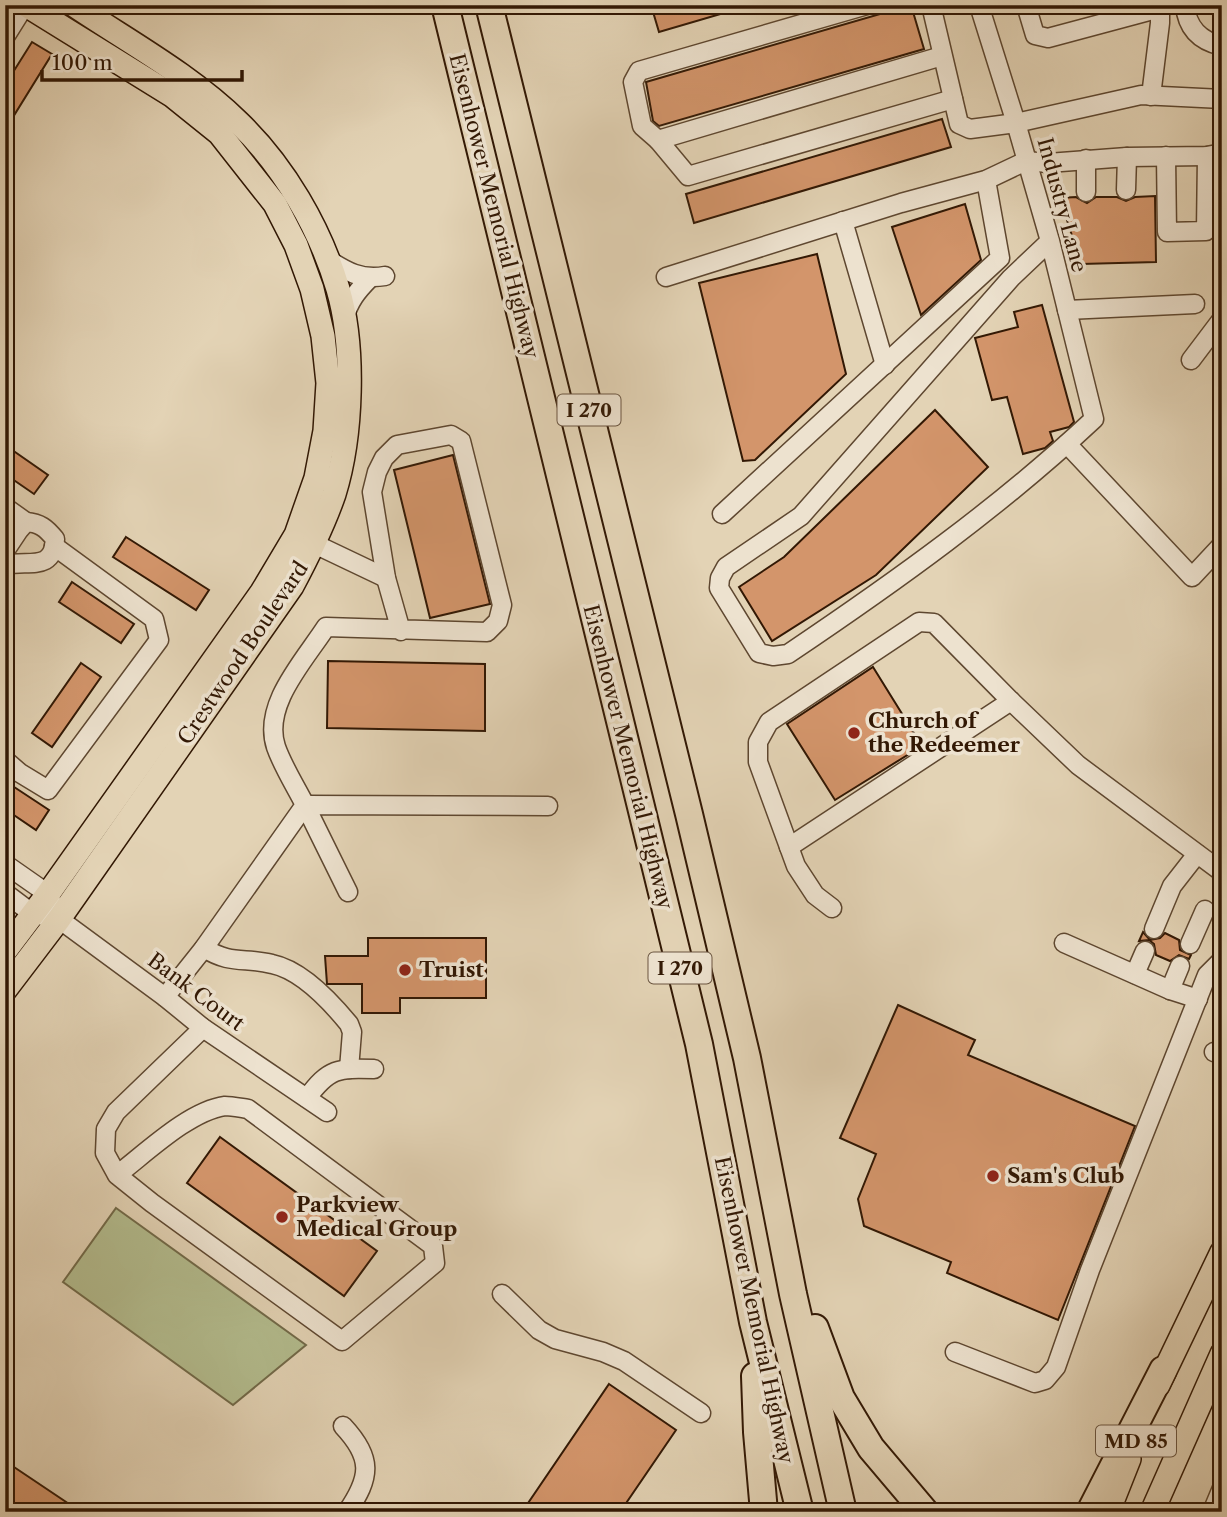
<svg xmlns="http://www.w3.org/2000/svg" width="1227" height="1517" font-family="'Libre Caslon Text',serif">
<rect width="100%" height="100%" fill="#e3d3b5"/>
<filter id="stains"><feTurbulence type="fractalNoise" baseFrequency=".00286" numOctaves="4"/><feColorMatrix values="0 0 0 0 .2 0 0 0 0 .09 0 0 0 0 .02 0 0 0 .5 -.17"/></filter>
<radialGradient id="worn" r=".72"><stop offset=".6" stop-color="#630" stop-opacity="0"/><stop offset="1" stop-color="#630" stop-opacity=".3"/></radialGradient>
<!-- green -->
<path fill="#b3bc8e" stroke="#726a49" stroke-width="2" d="M116,1208l190,137 -73,60 -170,-123z"/>
<!-- building -->
<g fill="#d3956b" stroke="#321804" stroke-width="2">
<path d="M651,5h90v3l-82,24z"/>
<path d="M911,5l13,44 -265,77 -6,-5 -7,-39z"/>
<path d="M32,42l20,12 -39,63 -8,-5v-27z"/>
<path d="M942,119l9,28 -257,76 -8,-29z"/>
<path d="M1155,196l1,66 -75,2 -21,-66 16,-1 11,6 9,-6h21l9,4 9,-4z"/>
<path d="M965,204l16,56 -60,55 -29,-88z"/>
<path d="M817,254l29,120 -91,86 -12,1 -44,-178z"/>
<path d="M1042,305l32,117 -5,5 -19,5 3,9 -8,7 -22,6 -16,-57 -15,3 -17,-62 43,-11 -4,-15z"/>
<path d="M935,410l53,57 -112,108 -104,66 -33,-54 45,-30z"/>
<path d="M5,445l43,30 -14,19 -29,-20z"/>
<path d="M453,455l37,149 -60,14 -36,-148z"/>
<path d="M126,537l83,53 -13,20 -83,-53z"/>
<path d="M72,582l62,42 -13,19 -62,-41z"/>
<path d="M328,661l157,3v67l-158,-3z"/>
<path d="M81,663l20,14 -49,70 -20,-14z"/>
<path d="M873,667l49,79 -87,54 -48,-76z"/>
<path d="M5,781l44,29 -13,20 -31,-21z"/>
<path d="M1143,932l7,8 10,-2 5,-5 14,7 1,10 11,5 -2,4 -10,-4 -9,6 -14,-6 -2,-11 -5,-4 -10,1z"/>
<path d="M368,938h118v60h-86v15h-38v-29h-35l-2,-28h43z"/>
<path d="M898,1005l77,35 -7,15 167,71 -77,194 -111,-47 4,-11 -87,-36 -6,-27 18,-45 -36,-16z"/>
<path d="M220,1137l157,114 -33,45 -157,-113z"/>
<path d="M609,1384l67,46 -56,82h-98z"/>
<path d="M5,1461l76,51h-76z"/>
</g>
<g fill="none" stroke-linecap="round" stroke-linejoin="round">
<defs>
<g id="minor">
<path d="M867,5l-228,66 -6,11 9,44 16,14 284,-84"/>
<path d="M931,5l28,119 11,5 46,-6 125,-28 81,4"/>
<path d="M979,5l37,118 34,118 44,178c-94,88 -199,163 -306,235l-15,2 -14,-3 -40,-65 1,-10 6,-11 75,-51 210,-238 39,-37"/>
<path d="M1026,5l9,30 13,3 112,-30"/>
<path d="M1185,5c2,23 15,36 37,41"/>
<path d="M5,37l20,-32"/>
<path d="M1151,96l9,-73v-18"/>
<path d="M658,140l30,36 265,-77"/>
<path d="M1166,156l1,76 39,-1 1,-75"/>
<path d="M1086,159v33"/>
<path d="M1126,190l1,-33"/>
<path d="M843,221l42,144"/>
<path d="M327,259c20,13 34,21 58,17"/>
<path d="M666,277l235,-74 85,-23 40,-19 22,2 79,-6 80,-1 15,-3"/>
<path d="M1067,310l128,-6"/>
<path d="M344,319c5,-18 13,-28 26,-41"/>
<path d="M1191,360l31,-41"/>
<path d="M1067,444l125,133 28,-30"/>
<path d="M5,507l21,15"/>
<path d="M722,514l278,-256 -14,-78"/>
<path d="M302,538l84,40"/>
<path d="M5,551l14,-21 7,-8c14,1 20,6 29,17 -2,34 -28,20 -50,26"/>
<path d="M5,760l15,13 28,17 111,-150 -5,-21 -100,-73"/>
<path d="M789,847l222,-146"/>
<path d="M5,864l43,30 4,9"/>
<path d="M348,892l-43,-87 243,1"/>
<path d="M5,893l28,21 26,5 106,78 38,31 124,84"/>
<path d="M832,908l-17,-13 -19,-29 -38,-104v-20l11,-20 150,-100 15,1 77,78 67,64 144,107"/>
<path d="M1154,929l18,-43 25,-32"/>
<path d="M1064,943l106,47 28,9"/>
<path d="M1190,944l15,-34"/>
<path d="M204,948c27,17 40,9 68,16 29,6 59,38 77,60l3,8 -3,37"/>
<path d="M1135,974l10,-23"/>
<path d="M1170,990l10,-24"/>
<path d="M165,997l39,-49 101,-143c-9,-18 -22,-38 -29,-58 -14,-42 28,-86 50,-120l161,5 11,-11 4,-16 -41,-164 -10,-6 -54,10 -13,13 -7,14 -5,20 14,86 15,53"/>
<path d="M1214,1052l8,3"/>
<path d="M307,1098c22,-30 31,-30 67,-29"/>
<path d="M117,1175c29,-22 72,-64 108,-69 7,0 16,2 23,3l185,137 2,17 -93,78 -190,-138 -35,-28 -12,-22 1,-24 10,-17 87,-84"/>
<path d="M502,1294l37,36 16,9 48,13 21,9 77,52"/>
<path d="M955,1352l80,31 10,-3 11,-13 34,-97 117,-295 15,-15"/>
<path d="M343,1426c30,32 28,51 4,86"/>
<path d="M1212,1512l10,-24"/>
</g>
<g id="major">
<path d="M5,951l43,-57 214,-302 34,-57 20,-57 9,-47 3,-48 -5,-47 -11,-47 -16,-44 -21,-41 -56,-71 -46,-37 -147,-91"/>
<path d="M5,990l54,-71 233,-333c16,-30 31,-60 42,-92 18,-58 21,-147 4,-205 -18,-61 -54,-123 -100,-167 -48,-47 -109,-80 -164,-117"/>
<path d="M1158,1385l64,-133"/>
<path d="M1108,1512l21,-53"/>
<path d="M1152,1512l70,-158"/>
</g>
<g id="highway">
<path d="M445,5l254,1039 54,278 47,190"/>
<path d="M489,5l200,809 58,244 46,236 50,218"/>
<path d="M815,1328l26,70 30,50 54,64"/>
<path d="M755,1376l2,56 7,80"/>
<path d="M1090,1512l73,-142"/>
</g>
</defs>
<!-- minor casing -->
<use href="#minor" stroke="#5e4730" stroke-width="21"/>
<!-- major casing -->
<use href="#major" stroke="#321804" stroke-width="26"/>
<!-- highway casing -->
<use href="#highway" stroke="#321804" stroke-width="30"/>
<!-- minor -->
<use href="#minor" stroke="#ede2cf" stroke-width="18"/>
<!-- major -->
<use href="#major" stroke="#e3d3b5" stroke-width="23"/>
<!-- highway -->
<use href="#highway" stroke="#e3d3b5" stroke-width="26"/>
</g>
<!-- markers -->
<g fill="#8f2418" stroke="#ede2cf" stroke-width="2.5">
<circle cx="854" cy="733" r="7"/>
<circle cx="405" cy="970" r="7"/>
<circle cx="993" cy="1176" r="7"/>
<circle cx="282" cy="1217" r="7"/>
</g>
<g text-anchor="middle" stroke-width="7" stroke-linejoin="round" paint-order="stroke">
<!-- shield labels -->
<g fill="#ede2cf" stroke="#6a5541" stroke-width="2">
<rect x="557.5" y="394.5" width="63" height="31" rx="5"/>
<rect x="648.5" y="952.5" width="63" height="31" rx="5"/>
<rect x="1096" y="1425.5" width="80" height="31" rx="5"/>
</g>
<g font-size="19" font-weight="bold" fill="#321804">
<text x="589" y="417">I 270</text>
<text x="680" y="975">I 270</text>
<text x="1136" y="1448">MD 85</text>
</g>
<!-- street labels -->
<g font-size="21" fill="#321804" stroke="#ede2cf">
<text transform="translate(1062 205) rotate(75)" y="7">Industry Lane</text>
<text transform="translate(494 206) rotate(76)" y="7">Eisenhower Memorial Highway</text>
<text transform="translate(243 653) rotate(-56)" y="7">Crestwood Boulevard</text>
<text transform="translate(628 757) rotate(76)" y="7">Eisenhower Memorial Highway</text>
<text transform="translate(196 992) rotate(37)" y="7">Bank Court</text>
<text transform="translate(754 1310) rotate(78)" y="7">Eisenhower Memorial Highway</text>
</g>
<!-- poi labels -->
<g font-size="21" font-weight="bold" fill="#321804" stroke="#ede2cf" text-anchor="start">
<text x="868" y="728">Church of<tspan x="868" dy="24">the Redeemer</tspan></text>
<text x="419" y="977">Truist</text>
<text x="1007" y="1183">Sam's Club</text>
<text x="296" y="1212">Parkview<tspan x="296" dy="24">Medical Group</tspan></text>
</g>
</g>
<!-- margin -->
<rect width="1227" height="1517" fill="none" stroke="#e3d3b5" stroke-width="28"/>
<rect x="7" y="7" width="1213" height="1503" fill="none" stroke="#321804" stroke-width="3.5"/>
<rect x="14" y="14" width="1199" height="1489" fill="none" stroke="#321804" stroke-width="2"/>
<!-- scale -->
<path d="M42 70v10h200v-10" fill="none" stroke="#321804" stroke-width="3.5"/>
<text x="52" y="70" font-size="21" fill="#321804" stroke="#ede2cf" stroke-width="5" paint-order="stroke">100 m</text>
<rect width="100%" height="100%" filter="url(#stains)"/>
<rect width="100%" height="100%" fill="url(#worn)"/>
</svg>
